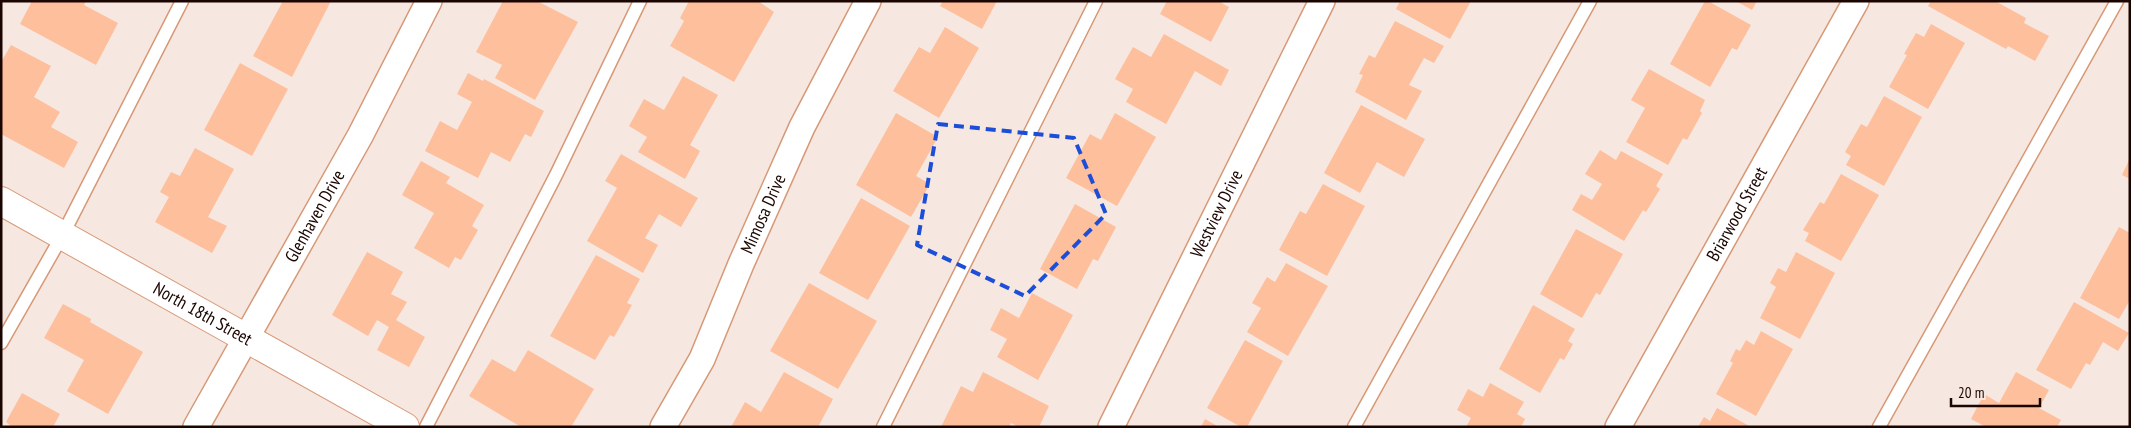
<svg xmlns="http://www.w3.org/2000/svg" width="2131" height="428" font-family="'PT Sans Narrow',sans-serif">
<rect width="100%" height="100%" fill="#f6e8e1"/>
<!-- building -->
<g fill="#febf9d">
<path d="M32,1h54l-2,4 34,18 -22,42 -76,-41z"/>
<path d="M283,1h48l-39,76 -39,-21z"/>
<path d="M503,1h34l41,21 -43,78 -40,-22 7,-13 -26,-13z"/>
<path d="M689,1h69l16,11 -40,70 -64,-36 14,-25 -4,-3z"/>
<path d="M943,1h54l-15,28 -42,-23z"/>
<path d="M1167,1h51l11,6 -18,35 -51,-28z"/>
<path d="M1400,1h71l-21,38 -54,-30z"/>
<path d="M1705,1h3l43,24 -14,25 -5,-2 -22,39 -40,-23z"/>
<path d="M1736,1h21l-5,9z"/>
<path d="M1931,1h64l31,17 -2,5 25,13 -14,25 -27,-15 -2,3 -78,-43z"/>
<path d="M1395,21l49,25 -10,17 -10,-5 -15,27 13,6 -16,29 -51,-28 8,-17 -4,-1 10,-19 6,3z"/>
<path d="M1931,24l34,19 -37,66 -39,-22 18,-32 -3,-1 12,-21 8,4z"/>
<path d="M945,27l34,21 -40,70 -46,-27 26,-44 11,6z"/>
<path d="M1164,34l65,36 -8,16 -26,-15 -29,53 -40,-22 7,-13 -18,-10 18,-32 18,10z"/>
<path d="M11,45l40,21 -17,31 26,15 -9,15 27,15 -14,26 -63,-34v-72z"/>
<path d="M240,63l48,26 -36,67 -48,-26z"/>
<path d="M1649,69l56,31 -5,11 2,2 -15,27 -4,-2 -15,27 -42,-23 19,-34 -14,-8z"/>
<path d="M468,73l15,8 1,-2 60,32 -13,26 -6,-3 -15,28 -19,-10 -13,26 -53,-27 15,-30 17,9 15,-28 -15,-8z"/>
<path d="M683,76l35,19 -28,50 10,6 -15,28 -47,-27 9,-15 -18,-11 15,-27 20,11z"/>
<path d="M1884,96l38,21 -38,69 -38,-21 5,-9 -6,-4 16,-28 6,3z"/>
<path d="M1361,105l64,34 -21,38 -27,-15 -17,31 -36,-20z"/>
<path d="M896,113l42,24 -22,39 14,8 -19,33 -55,-32z"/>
<path d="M1115,113l41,24 -39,69 -51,-28 24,-44 11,6z"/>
<path d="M195,148l39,21 -26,48 19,9 -15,27 -57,-31 14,-25 -9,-5 11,-20 9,4z"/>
<path d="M1600,150l16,10 5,-9 42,23 -7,12 4,3 -14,23 -3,-2 -19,31 -52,-31 9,-16 11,6 10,-16 -17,-10z"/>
<path d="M621,154l77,44 -17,29 -22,-13 -14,24 13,7 -15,28 -56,-32 30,-53 -12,-7z"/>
<path d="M2130,158v21l-8,-4z"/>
<path d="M421,161l29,16 -4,6 38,22 -12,21 6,4 -17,30 -6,-3 -6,11 -35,-20 20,-35 -32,-18z"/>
<path d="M1841,174l38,21 -38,66 -36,-20 4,-8 -6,-3 17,-28 4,2z"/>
<path d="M1323,184l42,22 -38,70 -48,-26 21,-39 6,3z"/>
<path d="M861,198l49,28 -42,74 -49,-27z"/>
<path d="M1075,204l41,23 -18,34 -5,-2 -16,30 -37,-20z"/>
<path d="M2119,227l11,6v67l-11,19 -39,-21z"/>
<path d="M1576,229l47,25 -23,41 -4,-2 -14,25 -42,-24z"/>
<path d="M367,252l36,20 -12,22 16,8 -11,18 29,17 -16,30 -32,-17 12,-23 -12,-7 -9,16 -36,-21z"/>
<path d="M1796,252l39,21 -35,66 -40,-21 16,-31 -6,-4 8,-15 8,4z"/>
<path d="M596,255l44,24 -13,24 5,2 -18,32 -4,-2 -15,25 -45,-24z"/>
<path d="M1286,263l42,23 -40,70 -41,-24 14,-24 -9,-5 15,-26 8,5z"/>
<path d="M809,283l68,38 -39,68 -68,-38z"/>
<path d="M1032,293l41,22 -35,65 -41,-23 10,-18 -17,-9 11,-22 18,10z"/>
<path d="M2074,302l55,31 -11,18 -15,-9 -13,23 -4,-2 -15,26 -35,-19z"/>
<path d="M63,304l28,15 -1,3 53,30 -35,62 -41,-23 17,-31 -40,-22z"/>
<path d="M1533,305l42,24 -7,12 5,3 -9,16 -4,-2 -20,35 -41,-24z"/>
<path d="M1761,331l32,18 -37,67 -40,-22 17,-31 -3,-2 6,-12 4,2 6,-11 8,5z"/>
<path d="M1245,340l38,21 -36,66h-6l-34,-19z"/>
<path d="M528,350l66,39 -23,38h-50l-52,-31 23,-37 23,13z"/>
<path d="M784,372l49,27 -15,28h-87l14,-25 16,10z"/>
<path d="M983,372l66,34 -10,21h-20l-8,-4 -2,4h-68l20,-41 12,6z"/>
<path d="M2016,372l33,18 -10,18 22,12 -4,7h-71l-15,-8 13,-25 15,9z"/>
<path d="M1490,383l34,19 -7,12 8,5 -4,8h-55l5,-9 -14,-8 11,-21 15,8z"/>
<path d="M22,393l38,21 -7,13h-41l-6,-5z"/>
<path d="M1717,408l34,19h-53l6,-10 6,4z"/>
<path d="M1205,419l14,8h-18z"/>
</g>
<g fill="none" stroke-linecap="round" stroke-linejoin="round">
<defs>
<g id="lane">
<path d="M1,343l61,-107 120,-235"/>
<path d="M426,427l130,-252 84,-174"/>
<path d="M883,427l213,-426"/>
<path d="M1354,427l236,-426"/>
<path d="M1879,427l238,-426"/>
</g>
<g id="street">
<path id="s1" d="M196,427l164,-291 69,-135"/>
<path id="s2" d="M663,427l39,-68 39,-95 61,-137 66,-126"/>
<path id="s3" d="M1111,427l211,-426"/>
<path id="s4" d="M1618,427l238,-426"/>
</g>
<g id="secondary">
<path id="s5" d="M1,201l404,226"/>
</g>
</defs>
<!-- lane casing -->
<use href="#lane" stroke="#d79876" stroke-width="15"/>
<!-- street casing -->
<use href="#street" stroke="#d79876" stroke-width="28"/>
<!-- secondary casing -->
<use href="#secondary" stroke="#d79876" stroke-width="30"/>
<!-- lane -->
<use href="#lane" stroke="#fff" stroke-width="12"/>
<!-- street -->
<use href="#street" stroke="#fff" stroke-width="25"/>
<!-- secondary -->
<use href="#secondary" stroke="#fff" stroke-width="28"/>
</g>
<!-- marked area -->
<path fill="none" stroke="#1d4ed8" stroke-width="4" stroke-dasharray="10 6" stroke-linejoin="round" d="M938,124l136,14 32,76 -81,82 -108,-51z"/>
<g text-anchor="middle" stroke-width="4.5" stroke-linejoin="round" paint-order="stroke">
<!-- street labels -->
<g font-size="18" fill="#1a0500" stroke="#f6e8e1">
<text dy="6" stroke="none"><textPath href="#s2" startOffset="236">Mimosa Drive</textPath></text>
<text dy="6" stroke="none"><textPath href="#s3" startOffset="238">Westview Drive</textPath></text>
<text dy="6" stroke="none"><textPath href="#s4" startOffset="244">Briarwood Street</textPath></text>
<text dy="6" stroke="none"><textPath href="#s1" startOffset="242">Glenhaven Drive</textPath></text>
<text dy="6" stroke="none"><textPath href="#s5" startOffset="231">North 18th Street</textPath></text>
</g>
</g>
<!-- border -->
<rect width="2131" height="428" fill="none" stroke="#1a0500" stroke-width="5"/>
<!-- scale -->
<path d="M1951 398v8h89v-8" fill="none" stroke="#1a0500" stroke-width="2.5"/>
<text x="1958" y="398" font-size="15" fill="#1a0500" stroke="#f6e8e1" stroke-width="4" paint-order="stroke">20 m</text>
</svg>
